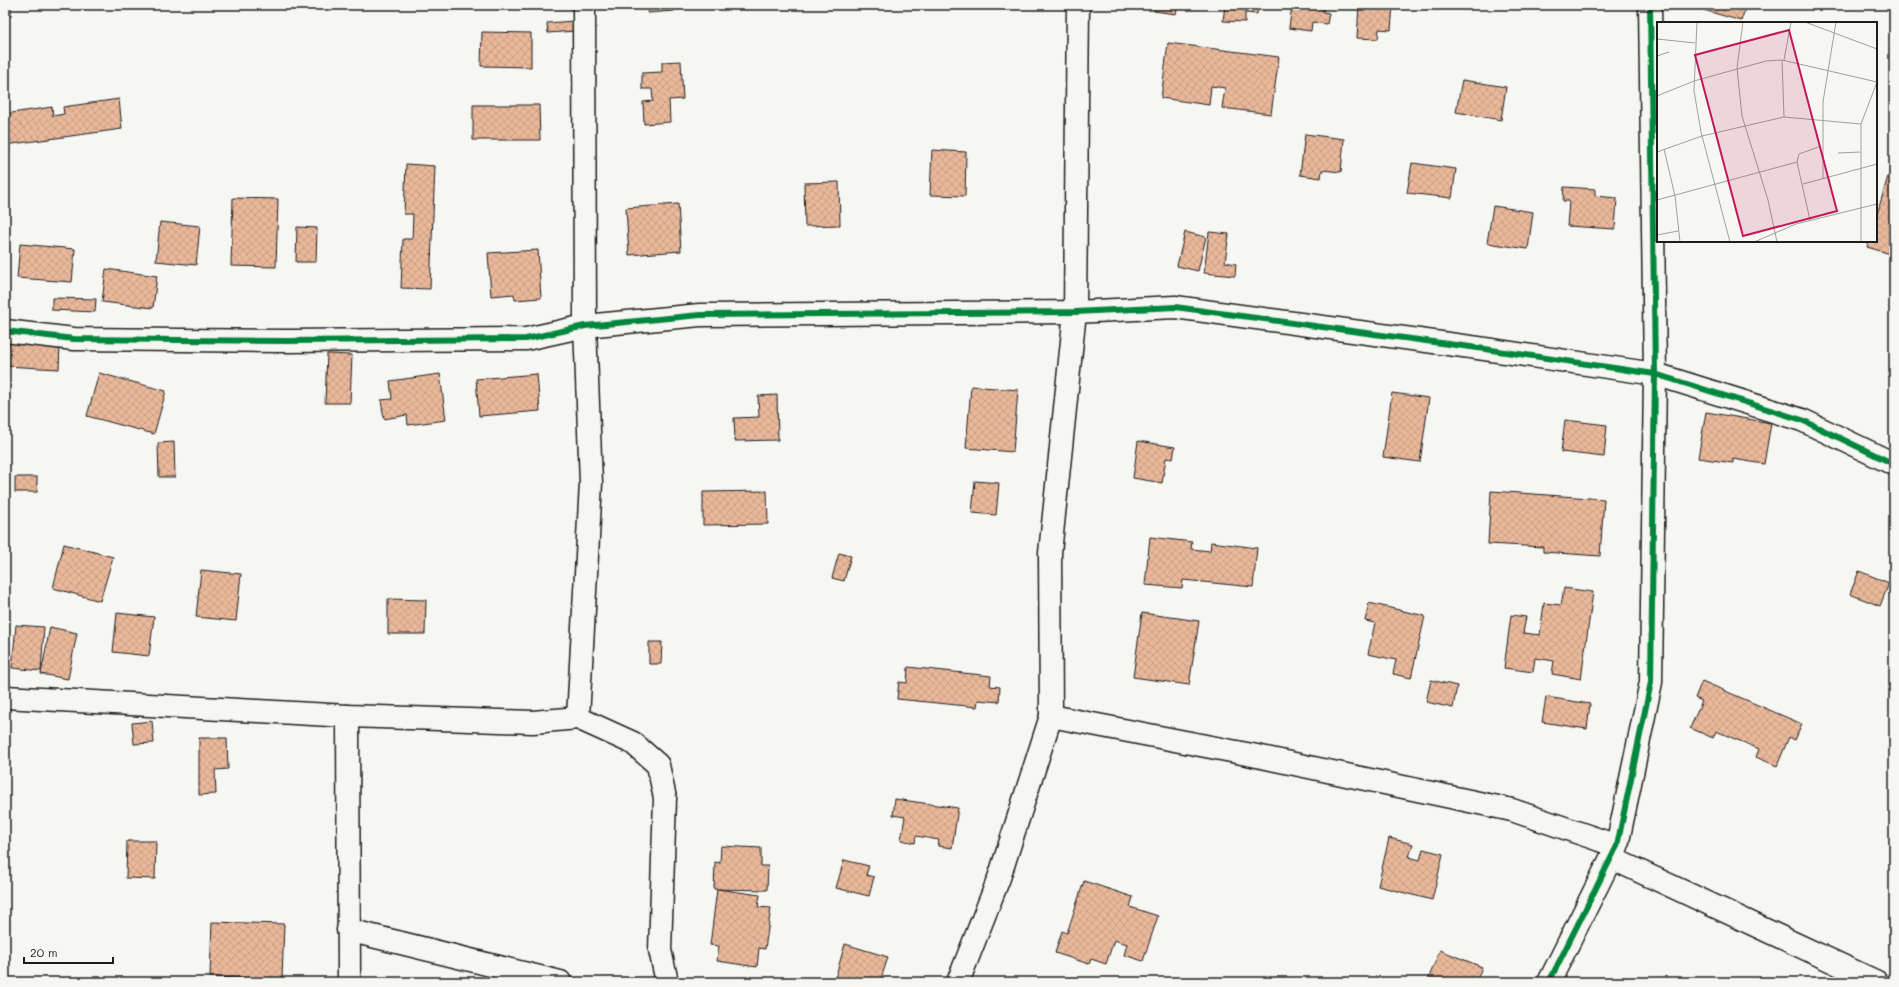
<svg xmlns="http://www.w3.org/2000/svg" width="1899" height="987" font-family="Mali,sans-serif">
<defs>
<pattern id="building-cross-hatch" width="8" height="8" patternUnits="userSpaceOnUse"><rect width="8" height="8" fill="#eab89b"/><path d="M0 0l8 8M0 8l8-8" fill="none" stroke="#c89e85"/></pattern>
</defs>
<rect width="100%" height="100%" fill="#f6f6f2"/>
<filter id="ink" filterUnits="userSpaceOnUse"><feTurbulence type="fractalNoise" baseFrequency=".025" numOctaves="2"/><feDisplacementMap in="SourceGraphic" scale="8" xChannelSelector="R" yChannelSelector="G"/><feConvolveMatrix kernelMatrix="1 2 1 2 8 2 1 2 1" color-interpolation-filters="sRGB"/></filter>
<g filter="url(#ink)">
<!-- building -->
<g fill="url(#building-cross-hatch)" stroke="#1c1c1c">
<rect x="5" y="5" width="6" height="11"/>
<path d="M648,5h26v6l-26,2z"/>
<path d="M1155,5h23l-2,9 -22,-3z"/>
<path d="M1225,5h33l-1,9 -12,-1v9l-22,-1z"/>
<path d="M1292,5h31v7l6,1 -2,11 -15,-2 -1,9 -22,-3z"/>
<path d="M1359,5h34l-2,25 -12,-1 -1,10 -21,-1z"/>
<path d="M1706,5h26l13,4 -4,12 -37,-11z"/>
<path d="M574,21l1,10 -27,2 -1,-10z"/>
<path d="M482,32l49,1v34l-50,-1z"/>
<path d="M1168,43l111,14 -8,57 -49,-6 3,-20 -14,-2 -2,19 -48,-7z"/>
<path d="M681,61l2,38 -14,1 1,22 -26,2 -1,-22 10,-1 -1,-12h-10v-16l20,-1v-10z"/>
<path d="M1462,80l44,7 -5,33 -45,-8z"/>
<path d="M119,99l3,30 -117,16v-31l47,-7 1,9 11,-2 -1,-7z"/>
<path d="M473,105h66l1,35h-67z"/>
<path d="M1305,134l39,5 -3,33 -19,-2 -1,8 -21,-3z"/>
<path d="M932,150l34,2 -1,44 -35,-1z"/>
<path d="M1412,163l44,6 -4,29 -45,-5z"/>
<path d="M406,164l29,2 -5,123 -29,-1 2,-49h9l1,-25h-9z"/>
<path d="M1894,175v80l-27,-8 2,-6h7v-23l12,-42 5,2z"/>
<path d="M839,182l1,43 -35,1 -1,-43z"/>
<path d="M1564,187l31,2v7l22,2 -2,31 -48,-3 2,-25h-6z"/>
<path d="M233,198l45,1 -2,68 -45,-1z"/>
<path d="M678,204l3,47 -52,4 -3,-47z"/>
<path d="M1493,206l40,6 -5,37 -41,-6z"/>
<path d="M160,222l40,4 -4,39 -40,-4z"/>
<path d="M297,227l20,1 -1,34h-20z"/>
<path d="M1185,232l21,5 -8,34 -21,-5z"/>
<path d="M1209,232l20,2 -4,28 11,2 -1,12 -31,-3z"/>
<path d="M20,244l55,5 -3,33 -55,-4z"/>
<path d="M538,250l3,48 -26,2 -1,-6 -23,2 -3,-43z"/>
<path d="M106,269l51,7 -4,32 -51,-6z"/>
<path d="M52,298l44,1 -1,13 -43,-2z"/>
<path d="M7,341l53,3 -1,25 -54,-3z"/>
<path d="M327,354l25,1 -2,48h-25z"/>
<path d="M99,373l67,18 -12,43 -67,-18z"/>
<path d="M440,374l6,46 -38,5 -1,-10 -23,4 -3,-19 11,-1 -2,-18z"/>
<path d="M537,374l3,37 -61,5 -3,-37z"/>
<path d="M971,386l47,4 -5,62 -47,-4z"/>
<path d="M1392,393l37,5 -9,64 -37,-5z"/>
<path d="M777,395l1,45 -43,1 -1,-23 25,-1 -1,-21z"/>
<path d="M1706,412l65,11 -7,41 -31,-5v4l-35,-5z"/>
<path d="M1565,420l42,5 -3,32 -43,-5z"/>
<path d="M1138,441l37,6 -2,12 -7,-1 -4,25 -29,-5z"/>
<path d="M174,442l1,35h-16l-1,-34z"/>
<rect x="15" y="477" width="22" height="15"/>
<path d="M975,481l24,2 -3,32 -24,-2z"/>
<path d="M767,491l1,33 -65,1v-33z"/>
<path d="M1491,491l113,8 -4,57 -57,-4v-5l-55,-3z"/>
<path d="M1150,537l42,5 -1,7 19,2 1,-9 46,6 -4,39 -70,-7 -1,8 -37,-3z"/>
<path d="M64,544l49,13 -13,44 -47,-13z"/>
<path d="M839,553l12,3 -7,25 -12,-3z"/>
<path d="M201,570l40,4 -5,47 -40,-4z"/>
<path d="M1859,571l30,12 -9,23 -30,-12z"/>
<path d="M1564,588l29,4 -12,87 -29,-5 2,-13 -19,-3 -2,14 -29,-4 7,-53 15,2 -3,16 17,2 4,-32 17,2z"/>
<path d="M388,599l38,1 -1,34h-37z"/>
<path d="M1369,603l56,13 -14,62 -18,-4 3,-14 -28,-6 7,-31 -10,-2z"/>
<path d="M117,613l37,4 -5,39 -36,-4z"/>
<path d="M1142,613l57,8 -10,64 -56,-8z"/>
<path d="M16,625l28,2 -3,44 -29,-3z"/>
<path d="M50,627l27,6 -9,46 -27,-5z"/>
<path d="M649,642h13l-1,22h-12z"/>
<path d="M908,667l83,9 -1,10 10,1 -1,15 -21,-2 -1,7 -80,-8 2,-17 8,1z"/>
<path d="M1431,680l26,6 -4,22 -27,-6z"/>
<path d="M1702,681l100,43 -7,16 -6,-3 -12,29 -21,-9 3,-8 -43,-18 -3,7 -23,-10 12,-27 -7,-3z"/>
<path d="M1546,697l44,7 -3,25 -45,-7z"/>
<path d="M152,721l2,22 -20,1 -2,-21z"/>
<path d="M199,738h28l1,31 -13,1 1,24 -17,1z"/>
<path d="M895,799l63,9 -6,40 -14,-2 1,-6 -23,-4 -1,7 -14,-3 4,-23 -12,-2z"/>
<path d="M1389,838l24,6 -4,13 11,3 3,-11 20,5 -11,46 -54,-14z"/>
<path d="M127,841h29l-1,38 -29,-1z"/>
<path d="M721,846l40,2v18h7l-1,24 -53,-1 1,-27 5,1z"/>
<path d="M844,860l25,6 -3,9 8,2 -5,19 -33,-8z"/>
<path d="M1084,881l49,16 -3,10 28,9 -15,45 -19,-6 3,-11 -13,-4 -8,24 -15,-5 -2,5 -34,-11 7,-22 5,2z"/>
<path d="M717,889l43,6 -2,12 13,1 -6,41 -6,-1 -2,19 -40,-6 2,-15 -9,-1z"/>
<path d="M212,922l72,2 -2,55 -72,-2z"/>
<path d="M845,944l43,13 -8,25h-46z"/>
<path d="M1440,950l42,17 -6,15h-49z"/>
</g>
<g fill="none" stroke-linecap="round" stroke-linejoin="round">
<defs>
<g id="street">
<path d="M5,331l69,8 213,2 239,-2 59,-13 115,-11 375,-3 100,-5 303,41 177,26 147,46 92,44"/>
<path d="M5,697l343,19 185,6 45,-4 55,25 25,22 7,33 -5,152 7,32"/>
<path d="M348,716l1,266"/>
<path d="M1051,716l201,39 260,55 105,36"/>
<path d="M578,718l13,-235 -6,-157 -1,-321"/>
<path d="M1611,858l266,124"/>
<path d="M348,930l212,52"/>
<path d="M958,982l41,-104 52,-162 -1,-163 25,-241 3,-307"/>
<path d="M1549,982l68,-136 34,-164 4,-308 -5,-369"/>
</g>
</defs>
<!-- street casing -->
<use href="#street" stroke="#1c1c1c" stroke-width="25"/>
<!-- street -->
<use href="#street" stroke="#f6f6f2" stroke-width="22"/>
<defs>
<g id="cycleway">
<path d="M5,331l69,8 213,2 239,-2 59,-13 115,-11 375,-3 100,-5 303,41 177,26 147,46 92,44"/>
<path d="M1549,982l68,-136 34,-164 4,-308 -5,-369"/>
</g>
</defs>
<!-- cycleway casing -->
<use href="#cycleway" stroke="#f6f6f2" stroke-width="8"/>
<!-- cycleway -->
<use href="#cycleway" stroke="#00873e" stroke-width="6"/>
</g>
</g>
<!-- overview -->
<g transform="translate(1657 22)">
<rect width="220" height="220" fill="#f6f6f2"/>
<path fill="none" stroke="#9f9f9c" stroke-width="1" d="M40,0l-3,69 7,41 29,110M86,0l-6,46 5,48 26,84 9,42M148,0l72,27M0,17l38,4M0,34l12,-4M125,38l2,57M127,38l7,-38M0,74l37,-15 72,-20 16,-1 95,22 -16,42v118M7,127l11,47 5,46M0,130l45,-16 82,-19 77,7M181,131l22,-1M166,157v-77l13,-80M146,162l74,-20M0,178l140,-38M153,198l-13,-58 2,-8 22,-8M0,213l21,-4M97,220l42,-18 81,-20"/>
<path fill="#c2185b" fill-opacity="0.15" stroke="#c2185b" stroke-width="2" d="M132,8l48,181 -94,25 -48,-181z"/>
<rect width="220" height="220" fill="none" stroke="#1c1c1c" stroke-width="2"/>
</g>
<!-- margin -->
<rect width="1899" height="987" fill="none" stroke="#f6f6f2" stroke-width="20"/>
<rect x="10" y="10" width="1879" height="967" fill="none" stroke="#1c1c1c" stroke-width="1.5" filter="url(#ink)"/>
<!-- scale -->
<path d="M24 957v6h89v-6" fill="none" stroke="#1c1c1c" stroke-width="2"/>
<text x="30" y="957" font-size="12" fill="#1c1c1c" stroke="#f6f6f2" stroke-width="3" paint-order="stroke">20 m</text>
</svg>
